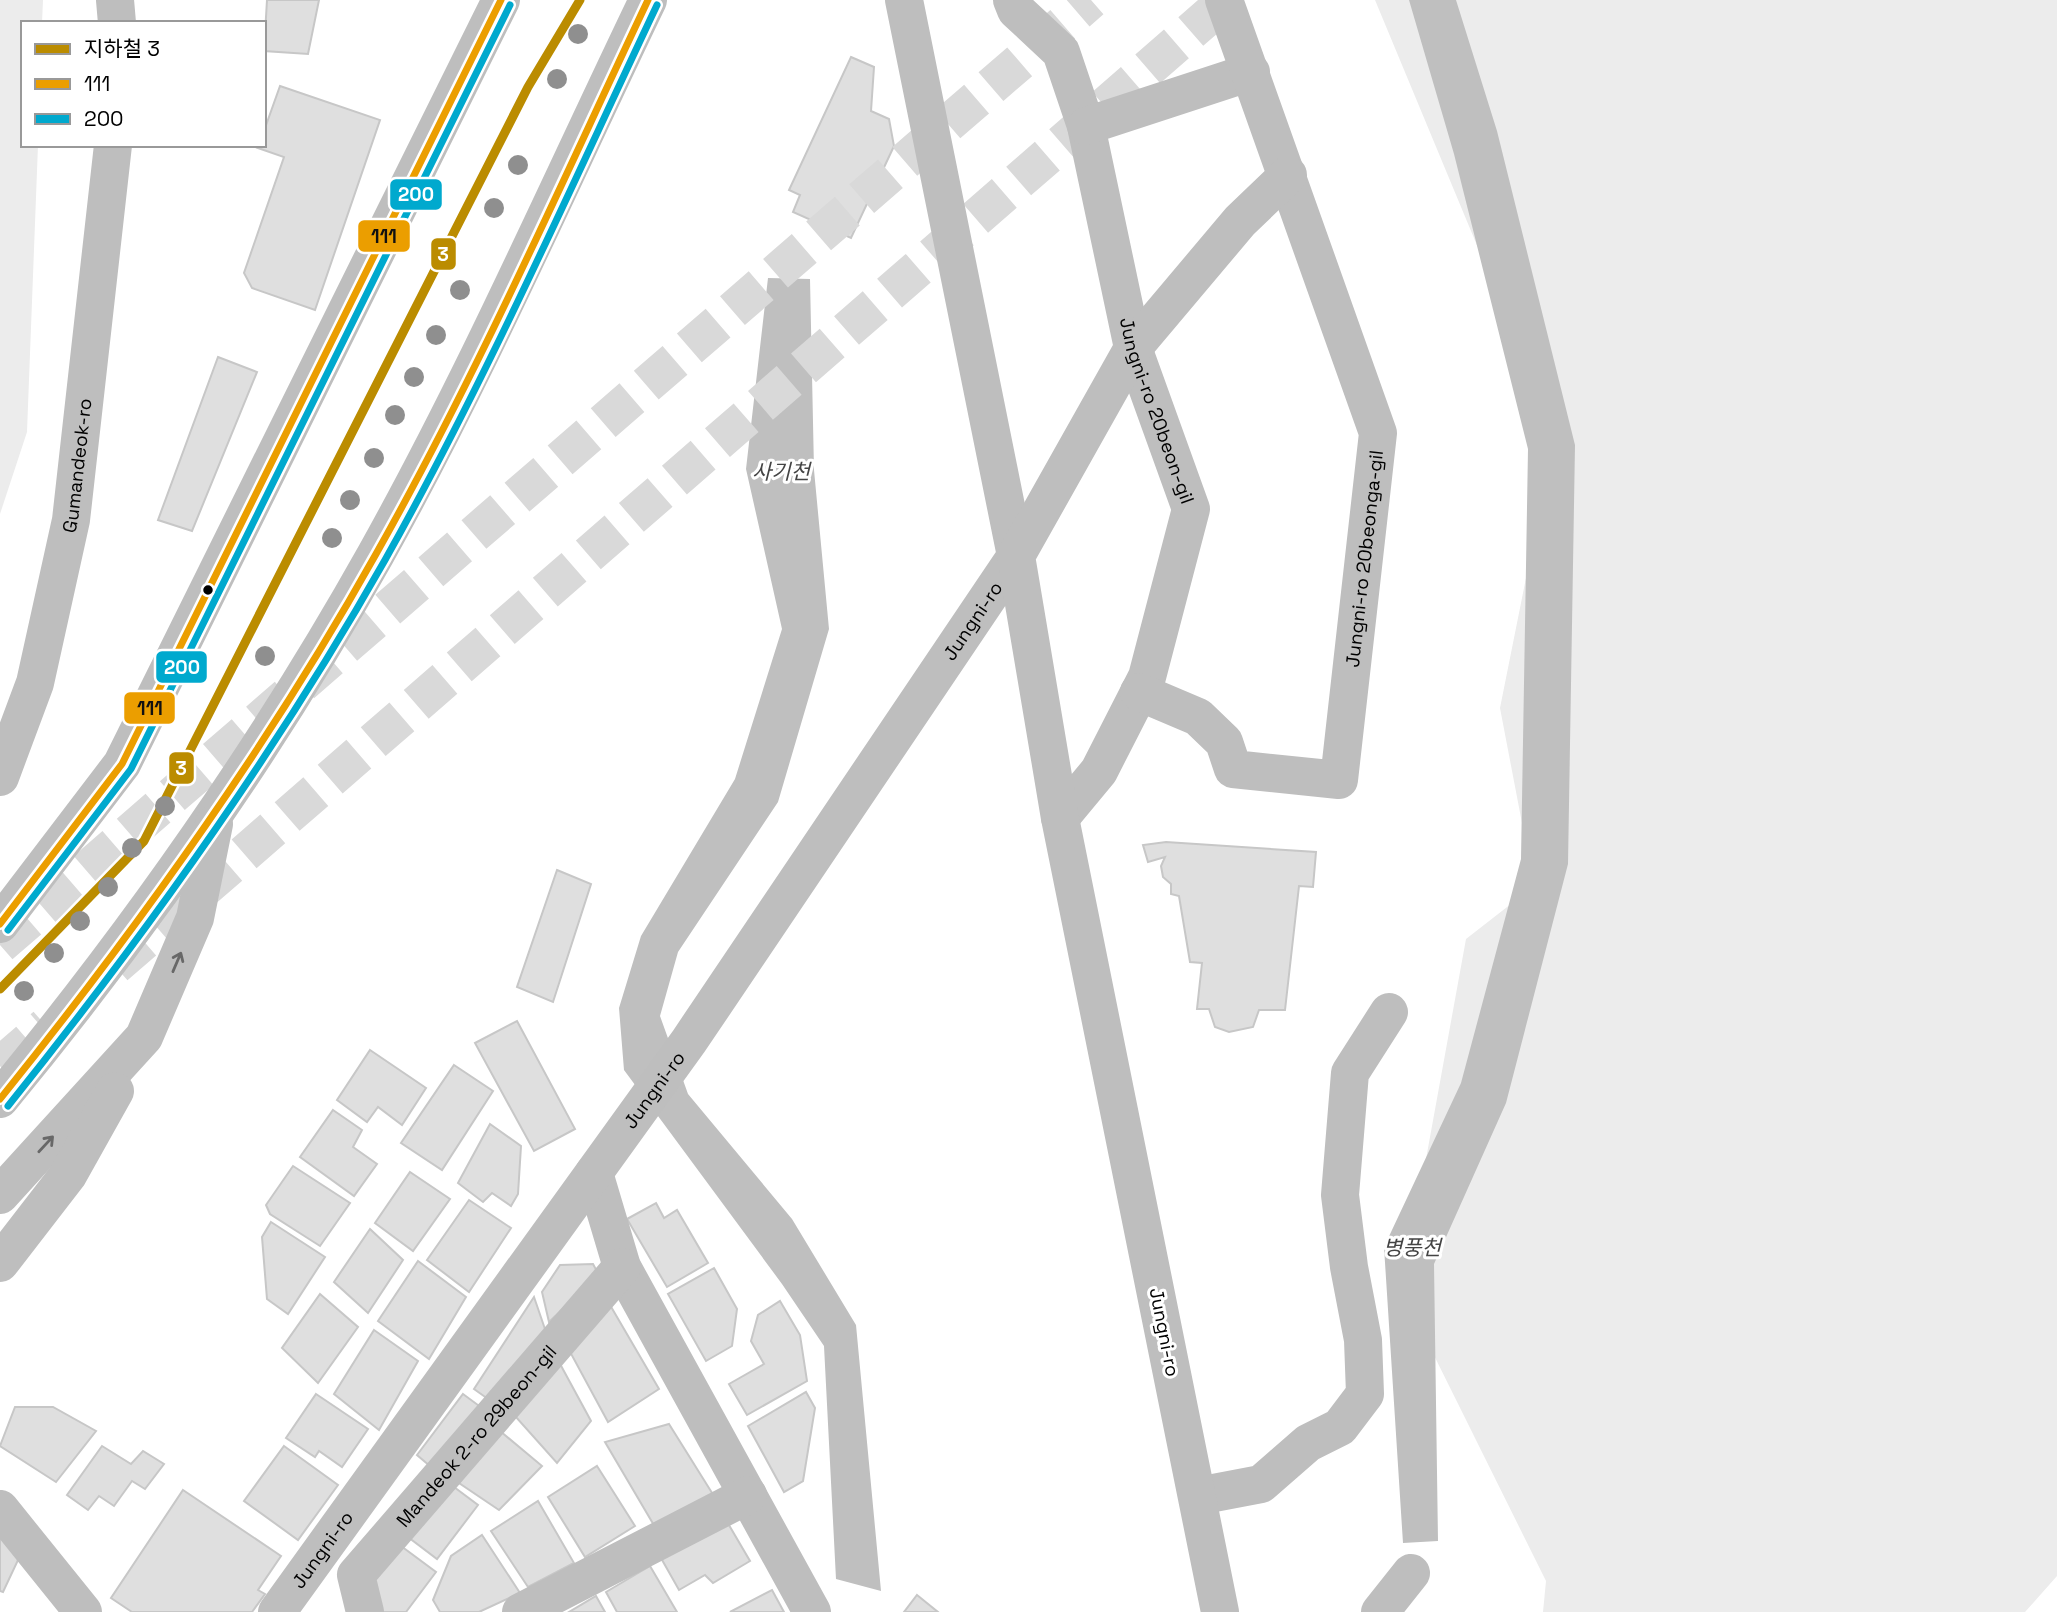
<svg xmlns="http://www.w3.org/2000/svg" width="2057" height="1612" font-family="'Space Grotesk','Noto Sans KR',sans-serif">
<rect width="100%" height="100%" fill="#fff"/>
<!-- green -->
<g fill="#ececec">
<path d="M0,0h43l-1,23h-19v122h15l-11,287 -27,82z"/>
<path d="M1375,0h682v1576l-32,36h-482l3,-31 -144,-290 64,-352 68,-53 -34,-178 55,-275z"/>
</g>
<!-- water -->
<g fill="#bfbfbf">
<path d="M1409,0h47l41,131 78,314 -7,419 -62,239 -72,161 4,277 -35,2 -19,-296 77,-164 60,-224 7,-410 -74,-295z"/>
<path d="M768,278l42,1 4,191 15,159 -51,173 -100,150 -18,64 28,78 104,125 64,106 25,266 -45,-12 -12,-233 -42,-62 -158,-214 -5,-62 22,-72 94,-157 47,-150 -36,-160z"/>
</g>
<!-- building -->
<g fill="#dfdfdf" stroke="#c7c7c7" stroke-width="2">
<path d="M267,0h52l-11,54 -44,-3z"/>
<path d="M851,57l23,10 -3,44 18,8 5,27 -43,92 -58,-26 7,-17 -11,-5z"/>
<path d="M280,86l100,34 -65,190 -63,-22 -8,-15 40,-116 -26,-9 6,-3v-14z"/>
<path d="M218,357l39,15 -65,159 -34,-11z"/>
<path d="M1166,842l150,10 -3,35 -14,-1 -14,124h-26l-6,17 -24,5 -14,-5 -6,-18h-12l5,-46 -12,-1 -11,-66 -8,-2v-10l-8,-7 -2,-11 4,-9 -17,5 -5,-17z"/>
<path d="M557,870l34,14 -38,118 -36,-15z"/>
<path d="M517,1021l58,108 -41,22 -59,-108z"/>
<path d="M370,1050l56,38 -24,37 -24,-18 -11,15 -30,-22z"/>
<path d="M454,1065l39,26 -51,79 -41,-27z"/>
<path d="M333,1110l29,20 -9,17 24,17 -23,32 -54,-39z"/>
<path d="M490,1124l31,22 -3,48 -7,12 -19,-13 -9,9 -25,-19z"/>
<path d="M293,1166l57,37 -30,43 -50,-32 -4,-9z"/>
<path d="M410,1172l40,27 -37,52 -38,-28z"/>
<path d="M469,1200l42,28 -42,64 -42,-32z"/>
<path d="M656,1203l8,15 13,-8 31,53 -41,24 -40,-68z"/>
<path d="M271,1222l54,35 -37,57 -21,-15 -5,-62z"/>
<path d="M370,1229l33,31 -35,53 -34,-31z"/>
<path d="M418,1261l48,36 -37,62 -51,-38z"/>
<path d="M593,1264l6,11 -50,47 -7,-30 18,-27z"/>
<path d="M714,1268l23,41 -5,37 -26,15 -38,-67z"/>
<path d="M320,1294l38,33 -40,56 -36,-35z"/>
<path d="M534,1297l12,35 -58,67 -14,-10z"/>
<path d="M780,1301l20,34 7,46 -60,34 -18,-31 35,-20 -13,-23 7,-26z"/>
<path d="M610,1305l49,84 -51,33 -39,-72z"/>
<path d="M374,1330l44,31 -39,69 -45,-36z"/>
<path d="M559,1362l32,59 -34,42 -42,-47z"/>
<path d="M806,1392l9,16 -12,73 -19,11 -36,-66z"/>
<path d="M316,1394l52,35 -26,38 -23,-16 -4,6 -29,-19z"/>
<path d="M463,1394l23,17 -55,56 -14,-12z"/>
<path d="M15,1407h38l43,24 -40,51 -56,-36z"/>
<path d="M669,1424l45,72 -59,31 -50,-85z"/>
<path d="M500,1431l42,35 -43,44 -40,-27z"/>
<path d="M102,1446l29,18 12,-13 21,13 -19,25 -13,-8 -18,25 -15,-10 -11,14 -21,-15z"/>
<path d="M284,1446l54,39 -40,55 -54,-39z"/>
<path d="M597,1466l38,60 -50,31 -37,-60z"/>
<path d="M450,1484l28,21 -41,54 -29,-22z"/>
<path d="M183,1490l98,66 -23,34 7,4 -13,18h-120l-21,-14z"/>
<path d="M538,1501l36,62 -46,24 -37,-56z"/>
<path d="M726,1520l24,41 -37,22 -8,-8 -26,15 -18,-32z"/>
<path d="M0,1529l26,14 -23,49 -3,-1z"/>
<path d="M482,1535l38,58 -41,19h-39l-7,-12 18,-44z"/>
<path d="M401,1546l35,26 -30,40h-30l-6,-26z"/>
<path d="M650,1566l27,46h-60l-11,-20z"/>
<path d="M772,1590l12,22h-54z"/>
<path d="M917,1595l21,17h-34z"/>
<path d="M596,1596l9,16h-36z"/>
</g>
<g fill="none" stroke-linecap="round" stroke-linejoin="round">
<!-- highway-tunnel -->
<g stroke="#d9d9d9" stroke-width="38" stroke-dasharray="38 19" stroke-linecap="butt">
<path d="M0,945l1091,-945"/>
<path d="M115,966l1112,-966"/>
<path d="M0,1066l46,-40"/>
</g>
<!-- minor -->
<g stroke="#bebebe" stroke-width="38">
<path id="s1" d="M1012,0l4,10 45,42 25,74 47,222 58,161 -44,168 -48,94 -39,47"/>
<path d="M1086,126l165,-54"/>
<path id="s2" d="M1139,692l59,25 26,25 9,27 106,11 39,-347 -154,-433"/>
<path d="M594,1173l28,94 190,345"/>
<path d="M1198,1496l63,-12 47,-41 32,-16 25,-33 -2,-54 -14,-73 -9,-72 10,-122 39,-61"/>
<path d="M0,1509l83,103"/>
<path id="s3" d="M277,1612l412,-571 327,-485 -112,-556"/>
<path id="s4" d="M365,1612l-9,-37 266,-308"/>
<path d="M521,1612l227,-117"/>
<path d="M1220,1612l-160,-794 -44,-262 117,-208 107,-127 48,-46"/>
<path d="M1380,1612l31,-39"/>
</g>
<!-- major -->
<g stroke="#bebebe" stroke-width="38">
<path d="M115,0l2,23"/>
<path id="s5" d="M0,777l35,-94 36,-163 42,-375"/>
<path d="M0,924l122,-160 379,-764"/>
<path d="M0,1099c140,-170 268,-352 376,-545 100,-179 183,-369 272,-554"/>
<path d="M0,1195l144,-158 51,-119 19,-94"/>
<path d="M0,1263l68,-88 47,-84"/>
</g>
<defs>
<g id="bus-1">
<path d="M0,924l122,-160 379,-764"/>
<path d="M0,1099c139,-172 268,-352 376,-545 101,-179 184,-368 272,-554"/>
</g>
<g id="bus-2">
<path d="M8,930l123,-161 379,-764"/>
<path d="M8,1106c139,-173 268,-353 377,-546 101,-180 184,-369 272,-555"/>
</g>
</defs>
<!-- bus-1 casing -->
<use href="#bus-1" stroke="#fff" stroke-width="12"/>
<!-- bus-2 casing -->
<use href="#bus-2" stroke="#fff" stroke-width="12"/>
<!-- bus-1 -->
<use href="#bus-1" stroke="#eb9e00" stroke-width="7"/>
<!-- bus-2 -->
<use href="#bus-2" stroke="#00a9ce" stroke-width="7"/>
<defs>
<path id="metro-1" d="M0,989l144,-148 384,-754 52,-87"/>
</defs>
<!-- metro-1 casing -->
<use href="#metro-1" stroke="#fff" stroke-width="14"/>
<!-- metro-1 -->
<use href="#metro-1" stroke="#bb8c00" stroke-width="9"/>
</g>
<!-- trees -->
<g fill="#8f8f8f">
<circle cx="578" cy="34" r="10"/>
<circle cx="557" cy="79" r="10"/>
<circle cx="518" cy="165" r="10"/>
<circle cx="494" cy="208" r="10"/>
<circle cx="460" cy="290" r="10"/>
<circle cx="436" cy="335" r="10"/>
<circle cx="414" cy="377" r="10"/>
<circle cx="395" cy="415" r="10"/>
<circle cx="374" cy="458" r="10"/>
<circle cx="350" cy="500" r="10"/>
<circle cx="332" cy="538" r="10"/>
<circle cx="265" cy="656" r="10"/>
<circle cx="185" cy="771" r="10"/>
<circle cx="165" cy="806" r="10"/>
<circle cx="132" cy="848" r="10"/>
<circle cx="108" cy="887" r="10"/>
<circle cx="80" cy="921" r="10"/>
<circle cx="54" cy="953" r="10"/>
<circle cx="24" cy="991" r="10"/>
</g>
<!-- one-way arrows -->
<defs><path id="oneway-shaft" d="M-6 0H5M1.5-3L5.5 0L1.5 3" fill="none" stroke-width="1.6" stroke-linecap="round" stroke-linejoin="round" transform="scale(1.75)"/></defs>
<g stroke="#686868">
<use href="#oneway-shaft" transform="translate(177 962) rotate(-67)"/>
<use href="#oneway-shaft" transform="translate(46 1144) rotate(-47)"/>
</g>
<!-- markers -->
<circle fill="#000" stroke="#fff" stroke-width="2.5" cx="208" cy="590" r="6"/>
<g text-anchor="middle" stroke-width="6" stroke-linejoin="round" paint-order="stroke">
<!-- street labels -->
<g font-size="19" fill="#000" stroke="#fff">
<text dy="7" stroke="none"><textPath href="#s1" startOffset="444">Jungni-ro 20beon-gil</textPath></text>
<text dy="7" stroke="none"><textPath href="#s5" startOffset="322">Gumandeok-ro</textPath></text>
<text dy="7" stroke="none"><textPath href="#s2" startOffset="458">Jungni-ro 20beonga-gil</textPath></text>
<text dy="7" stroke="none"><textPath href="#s3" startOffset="1211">Jungni-ro</textPath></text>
<text dy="7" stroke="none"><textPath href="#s3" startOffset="644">Jungni-ro</textPath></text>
<text transform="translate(1165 1332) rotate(79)" y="7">Jungni-ro</text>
<text dy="7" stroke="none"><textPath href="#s4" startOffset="222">Mandeok 2-ro 29beon-gil</textPath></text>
<text dy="7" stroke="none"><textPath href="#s3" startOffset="77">Jungni-ro</textPath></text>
</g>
<!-- water labels -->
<g font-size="21" font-style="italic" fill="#444" stroke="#fff">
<text x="781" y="479">사기천</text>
<text x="1412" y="1255">병풍천</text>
</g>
</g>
<g stroke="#fff" stroke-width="2.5">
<rect x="389" y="178" width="54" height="33" rx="7" fill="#00a9ce"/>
<rect x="357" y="219" width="54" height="34" rx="7" fill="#eb9e00"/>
<rect x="430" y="237" width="27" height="34" rx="7" fill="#bb8c00"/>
<rect x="155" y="650" width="53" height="34" rx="7" fill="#00a9ce"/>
<rect x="123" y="691" width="53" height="34" rx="7" fill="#eb9e00"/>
<rect x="168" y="751" width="27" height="34" rx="7" fill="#bb8c00"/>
</g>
<g font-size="19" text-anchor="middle" font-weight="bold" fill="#fff">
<text x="416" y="201">200</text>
<text x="443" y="261">3</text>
<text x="182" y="674">200</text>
<text x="181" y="775">3</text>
</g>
<g font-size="19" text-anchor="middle" font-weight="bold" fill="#111">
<text x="384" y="243">111</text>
<text x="150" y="715">111</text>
</g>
<!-- legend -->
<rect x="21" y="21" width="245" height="126" fill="#ffffff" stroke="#999999" stroke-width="2"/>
<rect x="35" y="44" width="35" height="10" fill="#bb8c00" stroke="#999999" stroke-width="2"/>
<text x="84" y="56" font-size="21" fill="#000000">지하철 3</text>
<rect x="35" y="79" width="35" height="10" fill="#eb9e00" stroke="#999999" stroke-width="2"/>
<text x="84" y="91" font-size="21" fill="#000000">111</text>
<rect x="35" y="114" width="35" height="10" fill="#00a9ce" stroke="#999999" stroke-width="2"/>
<text x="84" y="126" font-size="21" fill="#000000">200</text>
</svg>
